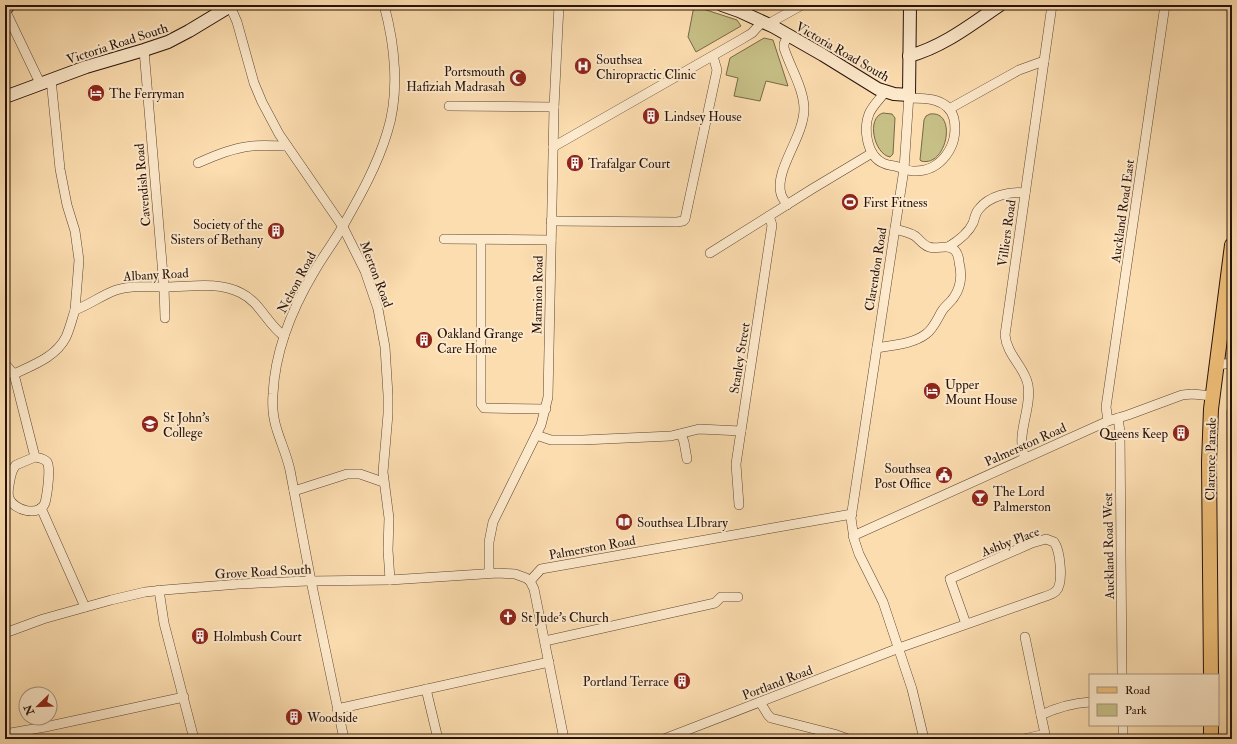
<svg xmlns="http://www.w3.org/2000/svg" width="1237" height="744" font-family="'IM FELL Double Pica',serif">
<rect width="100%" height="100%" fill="#fcddaf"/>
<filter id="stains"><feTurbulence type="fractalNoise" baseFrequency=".005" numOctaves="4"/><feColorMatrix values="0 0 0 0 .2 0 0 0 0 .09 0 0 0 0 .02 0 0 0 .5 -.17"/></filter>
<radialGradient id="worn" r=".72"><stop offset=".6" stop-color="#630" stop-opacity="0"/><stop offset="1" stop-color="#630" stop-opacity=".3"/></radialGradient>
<!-- green -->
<g fill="#c6bf86" stroke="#766848">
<path d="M694,6l43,14 4,6 -45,26 -8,-15z"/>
<path d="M764,38l9,2 15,46 -22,-5 -6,20 -26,-5 4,-18 -12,-3 4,-17z"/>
<path d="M883,113l9,1 3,4 -2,36 -3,3c-16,-3 -24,-39 -7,-44z"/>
<path d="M930,114c28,-4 17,54 -9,47l-1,-1 4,-40 2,-4z"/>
<path d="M1232,372v367h-3l-2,-327z"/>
</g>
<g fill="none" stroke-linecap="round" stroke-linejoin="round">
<defs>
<g id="street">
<path d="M230,6l7,16 17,61 8,19 17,32 64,93 22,44 13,38 7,38 3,48v19l-5,58 6,46 -1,32 2,30"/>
<path d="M5,10l35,73"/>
<path d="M768,24l34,-19"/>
<path d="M144,50l20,237 1,31"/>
<path d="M51,79l9,90 7,36 8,26 4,29 -4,50"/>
<path d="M885,92c-5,7 -13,14 -16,22 -6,15 -2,42 14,49 5,3 10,2 15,4 5,1 10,4 15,4 28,1 46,-25 41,-52 -5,-21 -28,-21 -46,-21"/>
<path d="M909,95l-5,74 -53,349 3,21 5,15 24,48 29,87 12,50"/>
<path d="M449,106l105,1"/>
<path d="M949,109l70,-39 25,-9"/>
<path d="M553,147l189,-108 10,-6 11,-12"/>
<path d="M198,163c18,-8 35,-15 54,-17 12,-1 24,0 35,0"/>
<path d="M787,205c-2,-4 -5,-7 -6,-11 -7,-24 23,-57 23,-85 0,-20 -14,-42 -20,-61v-4l4,-9"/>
<path d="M551,221l126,1 6,-1 2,-2 32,-149 -4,-14"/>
<path d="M444,239l107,1"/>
<path d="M481,240v164l3,4 62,1"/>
<path d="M948,247c10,-6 20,-13 25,-24 2,-5 2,-10 6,-14 10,-13 31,-18 46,-16"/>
<path d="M710,253l102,-64 60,-36"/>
<path d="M877,348c16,-3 36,-4 49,-14 8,-6 11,-15 16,-23 3,-5 9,-9 12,-14 7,-10 8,-23 5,-35 0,-4 -2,-11 -6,-13 -6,-5 -16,1 -24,-2 -6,-2 -9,-7 -14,-11 -6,-4 -13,-5 -20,-7"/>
<path d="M5,364l9,10 21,83"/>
<path d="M1217,365l15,-2"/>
<path d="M14,374c19,-9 42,-17 52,-37 4,-9 6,-18 9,-27 14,-5 27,-15 41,-20 16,-5 32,-3 49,-3 26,0 52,-6 76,6 19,9 26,31 43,43"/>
<path d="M1118,418l2,14 2,243"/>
<path d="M1108,421l-2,-14 59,-402"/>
<path d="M681,434l3,8 3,17"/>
<path d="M536,435l15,5h32l88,-4 28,-7 42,2"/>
<path d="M35,457c4,1 9,1 12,5 4,6 0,33 -2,41 -6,14 -31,8 -36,-5 -2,-6 0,-12 1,-18 1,-6 2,-11 6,-15z"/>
<path d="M1025,458c-10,-24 7,-48 3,-73 -3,-18 -21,-29 -23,-50l47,-330"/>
<path d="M294,491l53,-17h13l23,8"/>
<path d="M739,505l-3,-41 36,-239 -3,-9"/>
<path d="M41,508l44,99"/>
<path d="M853,536l255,-115 20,-6 54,-20 10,-1 21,2"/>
<path d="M489,573v-31l4,-20 48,-97 7,-28 6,-290 5,-102"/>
<path d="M530,581l11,-12 311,-55"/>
<path d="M159,590l5,33 30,116"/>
<path d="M5,633l38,-14 68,-19 34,-8 19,-2 75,-6 69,-3 82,-1 108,-7 17,1 11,4 4,3 4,8 30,150"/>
<path d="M1025,637l16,78"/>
<path d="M545,641l170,-38 6,-6h17"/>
<path d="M426,689l12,50"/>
<path d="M760,702l8,13 3,3 63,16 14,5"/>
<path d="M337,709l212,-47"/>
<path d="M1123,725v14"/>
<path d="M5,734l40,-7 139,-30"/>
<path d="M344,739l-33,-158 -21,-111c-3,-14 -9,-27 -13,-40 -4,-12 -5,-24 -4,-36 2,-43 19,-85 41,-122 9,-16 20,-30 29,-46 17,-30 34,-60 44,-93 13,-40 8,-88 -3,-128"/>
<path d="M664,739l235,-91 136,-48c6,-3 16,-4 21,-9 8,-8 4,-41 -2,-49l-8,-3 -14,4 -82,36 16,45"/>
<path d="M1024,739l21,-5 -4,-19c15,-7 32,-12 49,-13"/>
</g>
<g id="secondary">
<path d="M722,5l17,6 35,16 49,28 55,34 16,5 15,1 1,-90"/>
<path d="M5,10l4,-5"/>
<path d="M909,56c34,-9 63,-32 91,-51"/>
<path d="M5,97l81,-30 58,-17 24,-8 21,-11 43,-26"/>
</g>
<g id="primary">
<path d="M1211,675l-2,-213 2,-53 21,-164"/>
<path d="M1211,725v14"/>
</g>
</defs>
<!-- street casing -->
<use href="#street" stroke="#5c4533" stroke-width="10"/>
<!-- secondary casing -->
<use href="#secondary" stroke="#27120a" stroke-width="14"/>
<!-- primary casing -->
<use href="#primary" stroke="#27120a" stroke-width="16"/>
<!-- street -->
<use href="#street" stroke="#fde9cb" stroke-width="9"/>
<!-- secondary -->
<use href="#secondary" stroke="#fde9cb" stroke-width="12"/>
<!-- primary -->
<use href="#primary" stroke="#eebe78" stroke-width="14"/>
</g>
<!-- icons -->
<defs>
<symbol id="hospital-disc" viewBox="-11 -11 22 22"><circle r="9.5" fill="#8f2418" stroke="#fde9cb"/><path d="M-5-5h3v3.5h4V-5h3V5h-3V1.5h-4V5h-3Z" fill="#fff"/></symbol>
<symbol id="mosque-disc" viewBox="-11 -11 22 22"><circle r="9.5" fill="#8f2418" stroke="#fde9cb"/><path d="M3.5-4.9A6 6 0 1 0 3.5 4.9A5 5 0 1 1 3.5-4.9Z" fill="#fff"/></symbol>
<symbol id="hotel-disc" viewBox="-11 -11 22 22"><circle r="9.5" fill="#8f2418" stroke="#fde9cb"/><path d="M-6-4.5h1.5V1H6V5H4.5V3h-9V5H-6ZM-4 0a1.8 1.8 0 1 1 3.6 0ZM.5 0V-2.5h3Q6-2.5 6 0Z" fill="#fff"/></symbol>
<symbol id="building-disc" viewBox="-11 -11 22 22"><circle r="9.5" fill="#8f2418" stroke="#fde9cb"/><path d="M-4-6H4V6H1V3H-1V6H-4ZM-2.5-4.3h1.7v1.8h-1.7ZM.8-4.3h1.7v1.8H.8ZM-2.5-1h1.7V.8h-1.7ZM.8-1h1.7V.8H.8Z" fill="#fff"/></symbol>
<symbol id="stadium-disc" viewBox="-11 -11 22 22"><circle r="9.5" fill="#8f2418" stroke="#fde9cb"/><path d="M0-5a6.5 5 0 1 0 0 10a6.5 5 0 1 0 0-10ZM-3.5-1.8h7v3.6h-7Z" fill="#fff"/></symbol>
<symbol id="school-disc" viewBox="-11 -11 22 22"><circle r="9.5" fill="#8f2418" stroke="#fde9cb"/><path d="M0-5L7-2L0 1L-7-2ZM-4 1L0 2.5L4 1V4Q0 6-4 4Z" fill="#fff"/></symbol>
<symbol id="civic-disc" viewBox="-11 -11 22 22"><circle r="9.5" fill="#8f2418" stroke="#fde9cb"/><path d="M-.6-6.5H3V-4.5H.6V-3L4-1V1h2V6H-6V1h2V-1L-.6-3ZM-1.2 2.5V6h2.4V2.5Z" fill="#fff"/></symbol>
<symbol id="bar-disc" viewBox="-11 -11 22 22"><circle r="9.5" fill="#8f2418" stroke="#fde9cb"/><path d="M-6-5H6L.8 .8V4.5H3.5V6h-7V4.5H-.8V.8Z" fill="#fff"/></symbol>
<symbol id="library-disc" viewBox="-11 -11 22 22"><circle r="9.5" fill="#8f2418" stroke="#fde9cb"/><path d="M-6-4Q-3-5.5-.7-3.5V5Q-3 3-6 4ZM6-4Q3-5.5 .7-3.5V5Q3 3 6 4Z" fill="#fff"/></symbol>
<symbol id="church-disc" viewBox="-11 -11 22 22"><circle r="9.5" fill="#8f2418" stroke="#fde9cb"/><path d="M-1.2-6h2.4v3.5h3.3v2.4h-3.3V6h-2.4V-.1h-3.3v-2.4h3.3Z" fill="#fff"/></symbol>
</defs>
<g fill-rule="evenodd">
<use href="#hospital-disc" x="573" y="56" width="20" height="20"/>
<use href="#mosque-disc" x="508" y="68" width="20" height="20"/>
<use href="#hotel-disc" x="86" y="83" width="20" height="20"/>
<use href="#building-disc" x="641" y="106" width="20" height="20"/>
<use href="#building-disc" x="565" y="153" width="20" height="20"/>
<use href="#stadium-disc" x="840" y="192" width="20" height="20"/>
<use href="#building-disc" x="266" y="221" width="20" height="20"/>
<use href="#building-disc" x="414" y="330" width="20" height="20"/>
<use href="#hotel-disc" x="922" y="381" width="20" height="20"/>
<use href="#school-disc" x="140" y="414" width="20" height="20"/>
<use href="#building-disc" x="1171" y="423" width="20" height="20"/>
<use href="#civic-disc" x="934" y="465" width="20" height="20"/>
<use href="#bar-disc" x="970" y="488" width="20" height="20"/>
<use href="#library-disc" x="614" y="512" width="20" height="20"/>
<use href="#church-disc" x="498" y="607" width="20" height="20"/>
<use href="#building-disc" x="190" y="626" width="20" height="20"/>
<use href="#building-disc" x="672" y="671" width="20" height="20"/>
<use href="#building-disc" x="284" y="707" width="20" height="20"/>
</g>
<g text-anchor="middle" stroke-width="4" stroke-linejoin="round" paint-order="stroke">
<!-- street labels -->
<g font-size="13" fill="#27120a" stroke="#fde9cb">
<text transform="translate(117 43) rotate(-18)" y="5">Victoria Road South</text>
<text transform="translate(843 51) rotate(30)" y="5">Victoria Road South</text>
<text transform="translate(142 185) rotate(-95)" y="5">Cavendish Road</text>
<text transform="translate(1122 211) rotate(-82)" y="5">Auckland Road East</text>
<text transform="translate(1006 233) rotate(-82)" y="5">Villiers Road</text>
<text transform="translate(875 269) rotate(-81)" y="5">Clarendon Road</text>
<text transform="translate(156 274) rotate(-3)" y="5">Albany Road</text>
<text transform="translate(377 274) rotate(69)" y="5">Merton Road</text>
<text transform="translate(296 282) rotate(-62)" y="5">Nelson Road</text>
<text transform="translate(537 295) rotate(-89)" y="5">Marmion Road</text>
<text transform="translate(739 358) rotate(-81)" y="5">Stanley Street</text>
<text transform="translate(1025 444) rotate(-24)" y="5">Palmerston Road</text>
<text transform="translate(1210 459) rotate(-89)" y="5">Clarence Parade</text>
<text transform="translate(1010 541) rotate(-21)" y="5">Ashby Place</text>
<text transform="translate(1108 546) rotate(-91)" y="5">Auckland Road West</text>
<text transform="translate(592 547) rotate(-10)" y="5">Palmerston Road</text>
<text transform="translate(263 571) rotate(-3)" y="5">Grove Road South</text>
<text transform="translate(777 682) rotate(-21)" y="5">Portland Road</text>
</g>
<!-- poi labels -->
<g font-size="13" fill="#27120a" stroke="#fde9cb" text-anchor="start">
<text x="596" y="64">Southsea<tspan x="596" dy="15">Chiropractic Clinic</tspan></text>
<text x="505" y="76" text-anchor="end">Portsmouth<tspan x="505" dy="15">Hafiziah Madrasah</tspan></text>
<text x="109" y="98">The Ferryman</text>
<text x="664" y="121">Lindsey House</text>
<text x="588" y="168">Trafalgar Court</text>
<text x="863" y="207">First Fitness</text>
<text x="263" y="229" text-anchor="end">Society of the<tspan x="263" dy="15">Sisters of Bethany</tspan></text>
<text x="437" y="338">Oakland Grange<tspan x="437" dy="15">Care Home</tspan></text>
<text x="945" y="389">Upper<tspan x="945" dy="15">Mount House</tspan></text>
<text x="163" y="422">St John's<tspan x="163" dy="15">College</tspan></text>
<text x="1168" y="438" text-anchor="end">Queens Keep</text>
<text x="931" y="473" text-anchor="end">Southsea<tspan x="931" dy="15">Post Office</tspan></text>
<text x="993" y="496">The Lord<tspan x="993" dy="15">Palmerston</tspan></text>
<text x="637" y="527">Southsea LIbrary</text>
<text x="521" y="622">St Jude's Church</text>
<text x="213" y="641">Holmbush Court</text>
<text x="669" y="686" text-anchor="end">Portland Terrace</text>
<text x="307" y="722">Woodside</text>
</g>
</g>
<!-- margin -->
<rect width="1237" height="744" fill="none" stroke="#fcddaf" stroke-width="20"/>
<rect x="6" y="6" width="1225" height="732" fill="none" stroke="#27120a" stroke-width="2"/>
<rect x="10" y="10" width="1217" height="724" fill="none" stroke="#27120a"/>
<!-- legend -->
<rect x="1089" y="674" width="130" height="52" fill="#fde9cb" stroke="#a7937e"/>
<rect x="1097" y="687" width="20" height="6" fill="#eebe78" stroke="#a7937e"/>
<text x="1125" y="694" font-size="12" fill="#27120a">Road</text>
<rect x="1097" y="704" width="20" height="12" fill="#c6bf86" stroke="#a7937e"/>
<text x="1125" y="714" font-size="12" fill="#27120a">Park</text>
<!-- north arrow -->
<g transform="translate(38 706) rotate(247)"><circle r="19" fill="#fde9cb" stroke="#a7937e"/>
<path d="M0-3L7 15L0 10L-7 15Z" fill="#8f2418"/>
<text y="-6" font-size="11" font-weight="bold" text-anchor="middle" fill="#27120a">N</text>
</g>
<rect width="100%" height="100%" filter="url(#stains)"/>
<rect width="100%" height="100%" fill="url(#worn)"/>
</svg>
